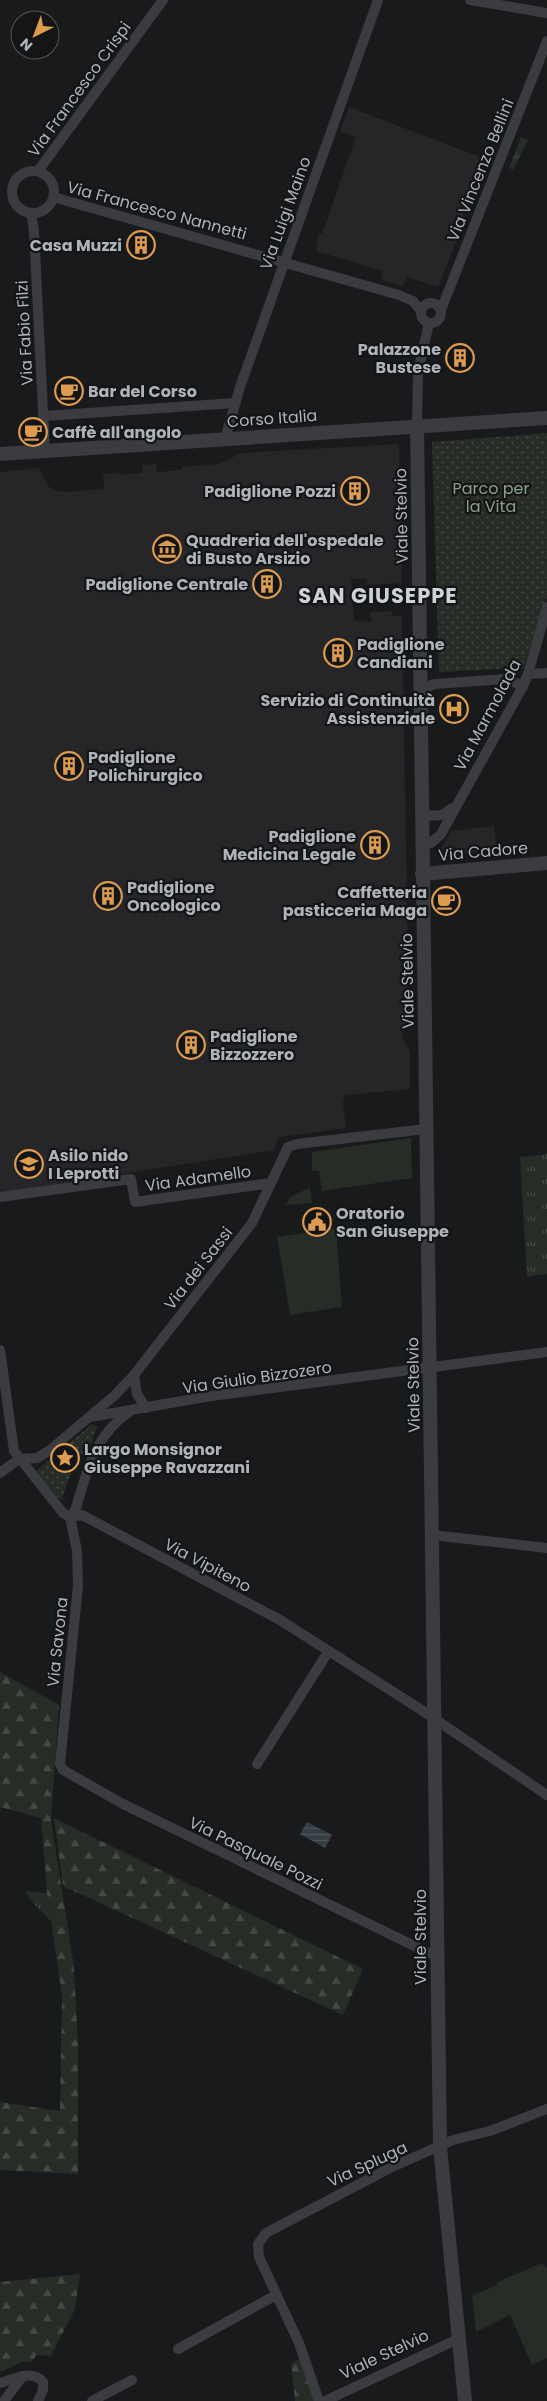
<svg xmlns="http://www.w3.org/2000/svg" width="547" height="2401" font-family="Poppins,sans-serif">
<defs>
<pattern id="grass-tufts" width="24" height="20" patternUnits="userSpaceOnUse" patternTransform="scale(1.25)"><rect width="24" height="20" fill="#262d26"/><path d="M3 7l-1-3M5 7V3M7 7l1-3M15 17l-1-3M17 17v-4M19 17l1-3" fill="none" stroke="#434943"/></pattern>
<pattern id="forest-firs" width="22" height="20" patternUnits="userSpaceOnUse" patternTransform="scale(1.25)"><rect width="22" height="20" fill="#262d26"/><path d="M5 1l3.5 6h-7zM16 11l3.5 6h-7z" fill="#434943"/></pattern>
<pattern id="park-dots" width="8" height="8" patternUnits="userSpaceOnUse" patternTransform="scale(1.25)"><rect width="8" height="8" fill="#262d26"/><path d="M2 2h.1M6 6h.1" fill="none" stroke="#434943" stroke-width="1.8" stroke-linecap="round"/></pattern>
<pattern id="water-rules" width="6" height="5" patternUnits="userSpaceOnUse" patternTransform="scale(1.25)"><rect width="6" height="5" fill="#353e43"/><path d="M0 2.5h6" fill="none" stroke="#50585c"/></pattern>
</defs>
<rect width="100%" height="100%" fill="#191a1b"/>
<!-- built -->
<g fill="#262628">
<path d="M349,107l139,53 -14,35 -3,-1 -13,33 3,2 -23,58 -31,-10 -4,9 -22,-6 2,-9 -67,-20 2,-7 -2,-1 3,-10 3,1 34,-97 -16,-6z"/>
<path d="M399,444l3,139 -35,2 -1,-6h-15l3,42 17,1 -1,-10 22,-1v5h10l7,404 -8,9 2,11 7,11v38l-65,6 -2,8 3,25 -67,9 -5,13 -274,43v-721l39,-4 10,19 7,4 12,1 36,-3 -1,-15 15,-1 1,2 23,-2v-8l14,-1 1,8 25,-2v-3l37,-3 22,-11z"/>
<path d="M494,826l3,25 -56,5 -2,-4 12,-21z"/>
</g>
<!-- grass -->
<g fill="url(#grass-tufts)">
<path d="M521,137l7,3 -15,30 -4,-2z"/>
<path d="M547,1154v120l-20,3 -7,-120z"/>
<path d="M25,1891l22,2 4,28 -19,-19z"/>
</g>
<!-- forest -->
<g fill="url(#forest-firs)">
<path d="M0,1672l59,33 -8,115 23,147 4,79v128l-78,-4v-68l60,9 2,-115 -15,-103 -6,-75 -41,-11z"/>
<path d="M54,1818l309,151 -20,46 -280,-129z"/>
<path d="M80,2274l-5,35 -24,47 -15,-1 -4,7h-10l-22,10v-90z"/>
<path d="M300,2359l14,42h-19l-4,-38z"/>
</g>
<!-- park -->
<g fill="url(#park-dots)">
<path d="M547,433v164l-24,71 -84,4 -7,-230z"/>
<path d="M92,1424l5,3 -10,29 -9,-3 -16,45 7,5 -11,-5 -22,-27z"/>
</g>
<!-- garden -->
<g fill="#262d26">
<path d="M411,1138l1,40 -90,13 -3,-20h-7v-19z"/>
<path d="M310,1187l2,16 -26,2 3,-7z"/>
<path d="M336,1228l6,79 -52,8 -13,-78z"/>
<path d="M542,2263l5,5v90l-15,7 -22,-50 -34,17 -4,-36 25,-11v-3z"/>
</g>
<!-- water -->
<path fill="url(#water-rules)" d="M307,1822l25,13 -7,13 -25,-14z"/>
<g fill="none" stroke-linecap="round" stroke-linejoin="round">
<!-- minor -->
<g stroke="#3b3c40" stroke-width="10">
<path d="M470,0l77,13"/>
<circle cx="33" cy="192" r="21"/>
<path d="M38,171l125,-171"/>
<path d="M53,197l346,98 14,6 8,10"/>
<path d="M31,213l3,18 11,220"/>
<circle cx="431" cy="313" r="10"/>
<path d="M441,310l106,-269"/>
<path d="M44,416l191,-13"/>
<path d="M417,425l1,-53 11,-49"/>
<path d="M225,439l15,-52 138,-387"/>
<path d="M528,674l19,-1"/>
<path d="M420,691l14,-7 72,-5 17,7"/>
<path d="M422,816l20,-1 10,-7"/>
<path d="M422,845l9,-2 10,-9 82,-148 5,-12 19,-67"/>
<path d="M0,1197l131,-18 4,23 136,-19"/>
<path d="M0,1350l14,101 49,62 7,4"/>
<path d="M134,1375l3,19 9,14"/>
<path d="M90,1417l121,-21 336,-44"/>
<path d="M0,1473l19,-14 18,-1 13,-8 64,-54 20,-21 118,-152 36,-76 9,-3 129,-15"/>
<path d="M70,1517l7,34 1,35 -18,178 3,6 60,34 314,153"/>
<path d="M70,1517l12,-2 198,105 140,89 127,86"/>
<path d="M70,1517l5,-6c12,-39 18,-74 54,-99"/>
<path d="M432,1535l115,13"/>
<path d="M257,1764l71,-112"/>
<path d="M178,2349l98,-54"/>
<path d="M0,2383c14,-4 32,-14 43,-1v8l-5,11"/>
<path d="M4,2401l18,-24"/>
<path d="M92,2401l40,-21"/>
<path d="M319,2401l-20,-58 -40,-86 -1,-13 8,-11 124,-65 63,-28 37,-9 57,-22"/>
<path d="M325,2401l133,-62"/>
</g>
<!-- tertiary -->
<g stroke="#3b3c40" stroke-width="14">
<path d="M417,425l23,1722 25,254"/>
<path d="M0,454l547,-36"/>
<path d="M422,874l125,-11"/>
</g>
</g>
<!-- icons -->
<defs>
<symbol id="building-ring" viewBox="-11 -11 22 22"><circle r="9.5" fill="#141516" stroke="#dd9c50" stroke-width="1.5"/><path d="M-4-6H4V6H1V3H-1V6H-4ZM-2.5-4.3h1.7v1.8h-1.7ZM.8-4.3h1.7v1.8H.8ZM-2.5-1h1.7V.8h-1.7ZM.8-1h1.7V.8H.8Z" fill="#dd9c50"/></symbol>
<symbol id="cafe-ring" viewBox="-11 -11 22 22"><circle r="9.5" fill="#141516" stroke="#dd9c50" stroke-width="1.5"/><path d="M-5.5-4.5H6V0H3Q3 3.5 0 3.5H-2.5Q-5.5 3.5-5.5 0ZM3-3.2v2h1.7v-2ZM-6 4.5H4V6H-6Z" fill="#dd9c50"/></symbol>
<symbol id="museum-ring" viewBox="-11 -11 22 22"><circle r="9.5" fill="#141516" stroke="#dd9c50" stroke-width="1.5"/><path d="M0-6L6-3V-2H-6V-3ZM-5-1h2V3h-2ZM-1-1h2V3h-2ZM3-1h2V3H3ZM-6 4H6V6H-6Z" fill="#dd9c50"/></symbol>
<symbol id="hospital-ring" viewBox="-11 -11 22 22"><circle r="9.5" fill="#141516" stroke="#dd9c50" stroke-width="1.5"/><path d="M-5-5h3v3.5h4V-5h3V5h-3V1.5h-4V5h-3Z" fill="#dd9c50"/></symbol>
<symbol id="school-ring" viewBox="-11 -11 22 22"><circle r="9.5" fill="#141516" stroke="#dd9c50" stroke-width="1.5"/><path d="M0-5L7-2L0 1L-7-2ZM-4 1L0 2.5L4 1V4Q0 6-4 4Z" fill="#dd9c50"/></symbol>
<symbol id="civic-ring" viewBox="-11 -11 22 22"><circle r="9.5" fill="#141516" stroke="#dd9c50" stroke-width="1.5"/><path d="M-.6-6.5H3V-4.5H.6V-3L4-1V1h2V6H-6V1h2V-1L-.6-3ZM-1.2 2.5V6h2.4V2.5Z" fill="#dd9c50"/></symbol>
<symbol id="sight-ring" viewBox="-11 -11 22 22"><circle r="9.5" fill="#141516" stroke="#dd9c50" stroke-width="1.5"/><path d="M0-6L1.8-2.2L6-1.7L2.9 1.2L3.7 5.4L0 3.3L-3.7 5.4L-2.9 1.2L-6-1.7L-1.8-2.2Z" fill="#dd9c50"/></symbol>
</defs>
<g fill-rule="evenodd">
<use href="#building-ring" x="125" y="229" width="32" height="32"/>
<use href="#building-ring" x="444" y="342" width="32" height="32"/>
<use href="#cafe-ring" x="53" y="375" width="32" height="32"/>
<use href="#cafe-ring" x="17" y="416" width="32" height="32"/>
<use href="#building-ring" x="339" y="475" width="32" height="32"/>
<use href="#museum-ring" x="151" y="533" width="32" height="32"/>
<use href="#building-ring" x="251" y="568" width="32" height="32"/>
<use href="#building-ring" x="322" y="637" width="32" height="32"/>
<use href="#hospital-ring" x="438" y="693" width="32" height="32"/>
<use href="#building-ring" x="53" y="750" width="32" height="32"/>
<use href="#building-ring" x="359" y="829" width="32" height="32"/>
<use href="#building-ring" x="92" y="880" width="32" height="32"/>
<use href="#cafe-ring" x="430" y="885" width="32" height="32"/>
<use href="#building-ring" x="175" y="1029" width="32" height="32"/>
<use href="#school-ring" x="13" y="1148" width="32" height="32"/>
<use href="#civic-ring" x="301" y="1206" width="32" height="32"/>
<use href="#sight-ring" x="49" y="1442" width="32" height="32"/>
</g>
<g text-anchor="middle" stroke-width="4.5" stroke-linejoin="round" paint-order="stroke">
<!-- street labels -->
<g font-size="16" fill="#adb3b9" stroke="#141516">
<text transform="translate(79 89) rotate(-54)" y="6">Via Francesco Crispi</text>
<text transform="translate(480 170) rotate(-68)" y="6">Via Vincenzo Bellini</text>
<text transform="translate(157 210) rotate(15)" y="6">Via Francesco Nannetti</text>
<text transform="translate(285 213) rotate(-70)" y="6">Via Luigi Maino</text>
<text transform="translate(24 333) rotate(-93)" y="6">Via Fabio Filzi</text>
<text transform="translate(272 418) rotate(-4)" y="6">Corso Italia</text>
<text transform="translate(401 516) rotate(-91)" y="6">Viale Stelvio</text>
<text transform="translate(487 715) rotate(-62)" y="6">Via Marmolada</text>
<text transform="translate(483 851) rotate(-5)" y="6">Via Cadore</text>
<text transform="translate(407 981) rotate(-91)" y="6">Viale Stelvio</text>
<text transform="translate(198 1178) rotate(-8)" y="6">Via Adamello</text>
<text transform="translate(198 1268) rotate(-52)" y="6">Via dei Sassi</text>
<text transform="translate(257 1377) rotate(-8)" y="6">Via Giulio Bizzozero</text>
<text transform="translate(413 1385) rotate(-91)" y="6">Viale Stelvio</text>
<text transform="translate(208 1565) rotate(28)" y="6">Via Vipiteno</text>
<text transform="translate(57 1642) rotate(-84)" y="6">Via Savona</text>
<text transform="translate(256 1853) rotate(26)" y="6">Via Pasquale Pozzi</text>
<text transform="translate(420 1937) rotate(-90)" y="6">Viale Stelvio</text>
<text transform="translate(367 2164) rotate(-25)" y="6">Via Spluga</text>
<text transform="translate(384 2354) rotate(-25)" y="6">Viale Stelvio</text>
</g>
<!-- poi labels -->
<g font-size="16" font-weight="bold" fill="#adb3b9" stroke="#141516" text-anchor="start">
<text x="122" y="251" text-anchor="end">Casa Muzzi</text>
<text x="441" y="355" text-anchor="end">Palazzone<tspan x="441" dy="18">Bustese</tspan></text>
<text x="88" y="397">Bar del Corso</text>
<text x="52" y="438">Caffè all'angolo</text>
<text x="336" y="497" text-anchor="end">Padiglione Pozzi</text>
<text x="186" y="546">Quadreria dell'ospedale<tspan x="186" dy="18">di Busto Arsizio</tspan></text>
<text x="248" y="590" text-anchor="end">Padiglione Centrale</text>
<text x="357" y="650">Padiglione<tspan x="357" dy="18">Candiani</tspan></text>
<text x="435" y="706" text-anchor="end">Servizio di Continuità<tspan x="435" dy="18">Assistenziale</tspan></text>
<text x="88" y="763">Padiglione<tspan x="88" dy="18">Polichirurgico</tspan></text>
<text x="356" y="842" text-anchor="end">Padiglione<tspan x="356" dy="18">Medicina Legale</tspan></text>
<text x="127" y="893">Padiglione<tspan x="127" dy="18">Oncologico</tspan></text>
<text x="427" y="898" text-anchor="end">Caffetteria<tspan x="427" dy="18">pasticceria Maga</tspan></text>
<text x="210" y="1042">Padiglione<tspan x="210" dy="18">Bizzozzero</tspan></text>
<text x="48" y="1161">Asilo nido<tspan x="48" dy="18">I Leprotti</tspan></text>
<text x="336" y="1219">Oratorio<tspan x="336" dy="18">San Giuseppe</tspan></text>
<text x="84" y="1455">Largo Monsignor<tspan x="84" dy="18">Giuseppe Ravazzani</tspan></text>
</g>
<!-- park labels -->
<g font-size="16" fill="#89a287" stroke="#141516">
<text x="491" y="494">Parco per<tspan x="491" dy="18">la Vita</tspan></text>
</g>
<!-- district labels -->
<g font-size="21" font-weight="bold" letter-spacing="1" fill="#ced1d6" stroke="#141516">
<text x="378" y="603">SAN GIUSEPPE</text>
</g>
</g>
<!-- north arrow -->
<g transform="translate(35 35) rotate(222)"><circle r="24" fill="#141516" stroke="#515457"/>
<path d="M0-4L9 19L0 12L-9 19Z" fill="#dd9c50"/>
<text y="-8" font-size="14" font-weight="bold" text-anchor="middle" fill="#adb3b9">N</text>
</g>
</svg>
